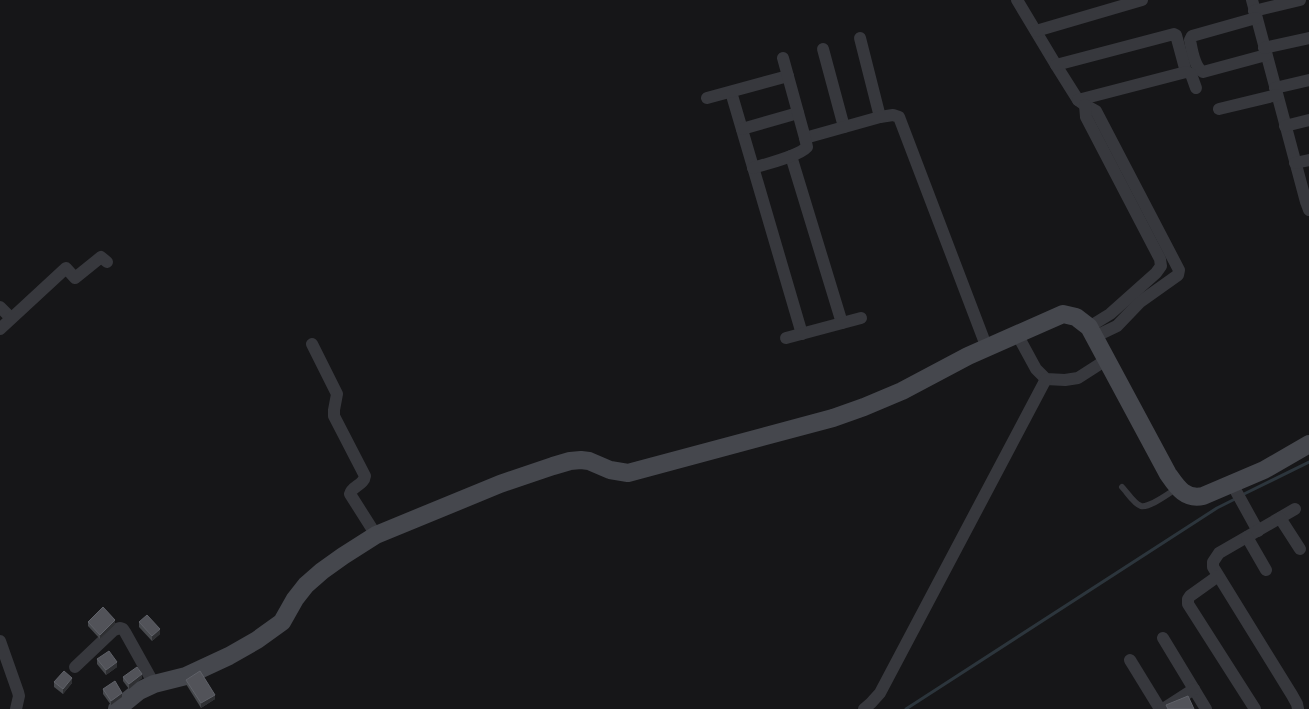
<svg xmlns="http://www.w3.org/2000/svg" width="1309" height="709" font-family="'Asap Condensed',sans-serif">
<rect width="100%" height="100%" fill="#161618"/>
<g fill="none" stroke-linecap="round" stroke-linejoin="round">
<!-- stream -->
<g stroke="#2c353c" stroke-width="3">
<path d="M1242,495l67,-33"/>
<path d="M906,709l311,-201 20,-10"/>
</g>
<!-- lane -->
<path stroke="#37383d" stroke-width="6" d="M1122,487c5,5 12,17 19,19 9,2 28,-13 35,-17"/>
<!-- street -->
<g stroke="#37383d" stroke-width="12">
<path d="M1017,0l39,65 22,35 7,5 11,6 83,159 -1,5 -38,27 -23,24 -23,11"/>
<path d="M1252,0l54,202 3,8"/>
<path d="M1254,11l46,-11"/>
<path d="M1256,18l-64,18 -2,4c2,10 4,27 13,32l63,-17"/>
<path d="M1036,31l106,-31"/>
<path d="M860,38l20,79"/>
<path d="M1264,48l45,-10"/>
<path d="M823,49l21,78"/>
<path d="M1056,65l118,-31 2,1 10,37"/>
<path d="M1275,88l34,-8"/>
<path d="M731,92l71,242"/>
<path d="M707,98l81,-22"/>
<path d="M1078,100l108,-28 5,2 5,14"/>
<path d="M1085,105l1,12 74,142 1,7 -5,7 -46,41 -21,13"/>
<path d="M1219,109l58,-14"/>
<path d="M1285,126l24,-6"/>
<path d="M742,129l56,-16"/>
<path d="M805,138l75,-21 13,-2 6,2 88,231"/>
<path d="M791,156l51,167"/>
<path d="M1295,163l14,-3"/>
<path d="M753,168c13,-4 46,-12 54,-21l-2,-9 -22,-80"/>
<path d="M0,307l11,11"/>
<path d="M0,329l66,-61 9,10 26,-21 6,5"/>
<path d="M1017,334l19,35 10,10 19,1 13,-2 28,-18"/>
<path d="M786,338l75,-20"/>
<path d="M312,344l25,50 -3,16v6l31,60c-1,9 -13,10 -15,18l26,41"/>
<path d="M1232,484l26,47"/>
<path d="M1295,509l-76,44 -6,9v5l79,128 5,9 1,5"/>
<path d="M1280,518l20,31"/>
<path d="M1247,537l19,33"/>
<path d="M1218,576l-28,20 -2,3v5l67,105"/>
<path d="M1163,638l43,71"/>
<path d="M0,641l18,51 1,4 -3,13"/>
<path d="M1130,660l30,49"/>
<path d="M75,667l39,-37 6,-2 3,1 2,3 29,52"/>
<path d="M864,709l7,-6 9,-10 166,-314"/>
<path d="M1163,709l31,-20"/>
</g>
<!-- secondary -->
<path stroke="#45474d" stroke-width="18" d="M117,709l22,-18 15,-7 32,-8 43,-20 28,-16 25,-18 13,-23 11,-14 16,-14 21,-15 33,-21 124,-51 53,-18 17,-5 11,-1 8,1 21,9 18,3 205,-55 31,-11 38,-16 66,-35 95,-42 13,3 13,10 79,147c9,13 17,26 35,22l61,-26 45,-26"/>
</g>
<!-- wall -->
<g fill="#47494d">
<path d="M88,622l27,3 -15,14 -12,-13z"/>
<path d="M139,622l21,12 -8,7 -13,-14z"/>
<path d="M97,659l20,8 -11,8 -9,-11z"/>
<path d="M123,677l19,1 -13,11 -6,-8z"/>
<path d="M186,680l29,19 -14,9 -15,-24z"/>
<path d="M54,682l18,1 -9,11 -9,-7z"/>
<path d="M103,689l19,8 -11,8 -8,-11z"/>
</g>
<!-- shaded-wall -->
<g fill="#2f3033">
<path d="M115,620v5l-15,14v-4z"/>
<path d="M160,629v5l-8,7v-5z"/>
<path d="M117,662v5l-11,8v-5z"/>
<path d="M142,674v4l-13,11v-5z"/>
<path d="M72,678v5l-9,11v-5z"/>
<path d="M122,693v4l-11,8v-4z"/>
<path d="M215,695v4l-14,9v-5z"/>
</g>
<!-- building -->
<g fill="#525359" stroke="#5f6168">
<path d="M103,607l12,13 -15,15 -12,-13z"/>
<path d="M147,615l13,14 -8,7 -13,-14z"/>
<path d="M109,651l8,11 -11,8 -9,-11z"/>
<path d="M137,667l5,7 -13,10 -6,-7z"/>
<path d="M64,671l8,7 -9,11 -9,-7z"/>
<path d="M200,671l15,24 -14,8 -15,-23z"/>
<path d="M115,681l7,12 -11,8 -8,-12z"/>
<path d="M1188,696l6,13h-26l-2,-4z"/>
</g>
</svg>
